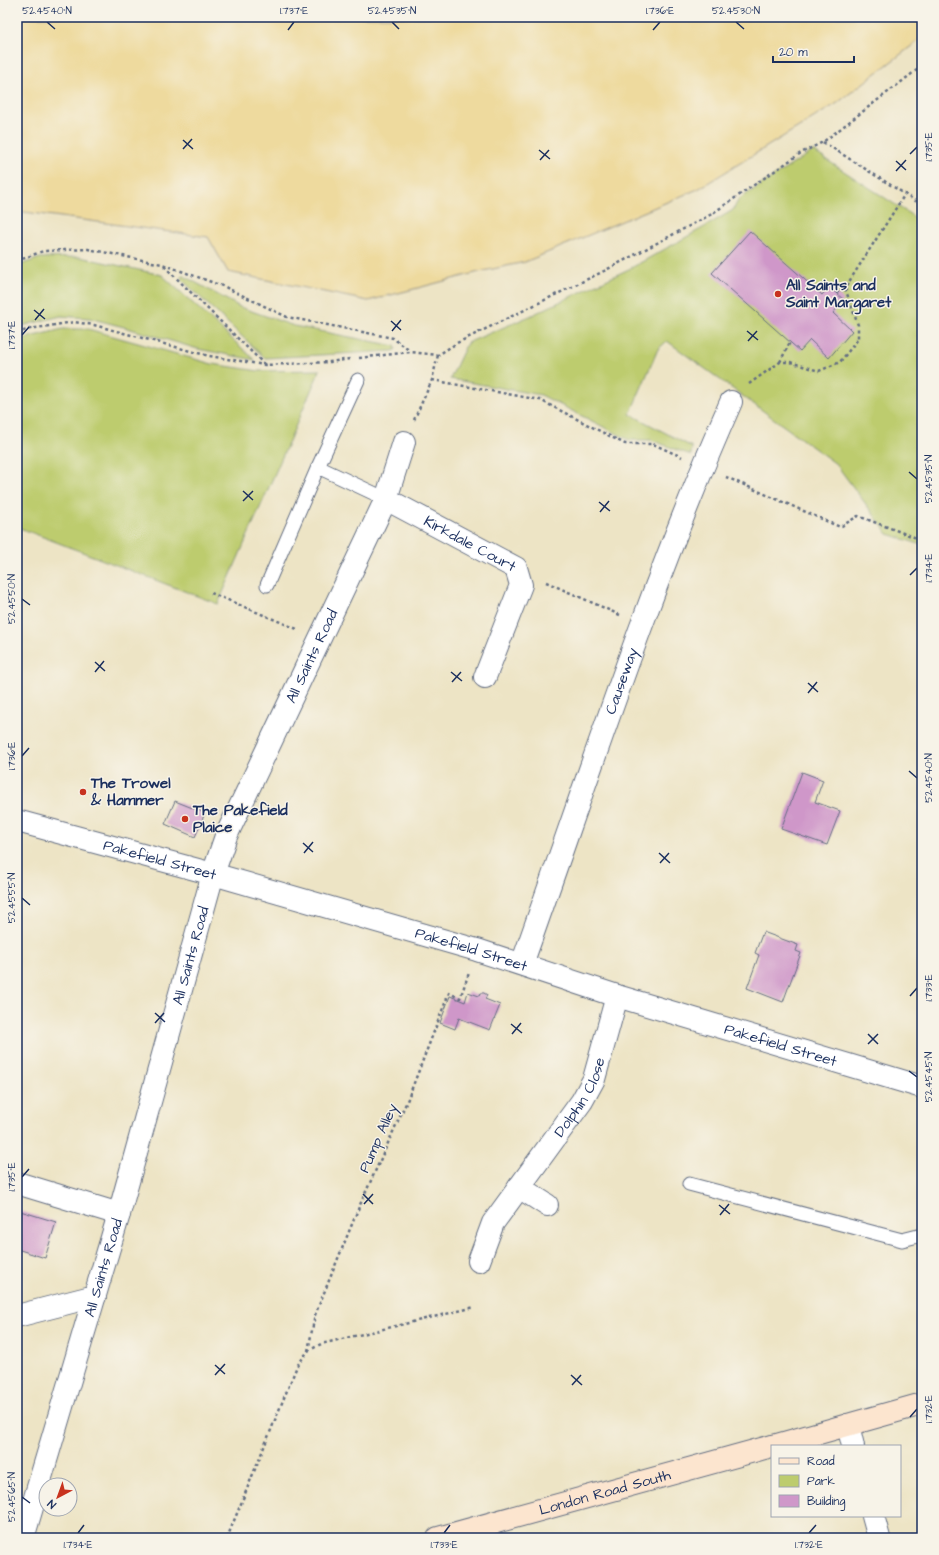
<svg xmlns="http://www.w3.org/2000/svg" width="939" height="1555" font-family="'Architects Daughter',sans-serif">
<rect width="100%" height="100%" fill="#f7f3e8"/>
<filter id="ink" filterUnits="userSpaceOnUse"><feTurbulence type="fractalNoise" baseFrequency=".025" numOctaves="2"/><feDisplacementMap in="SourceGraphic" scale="8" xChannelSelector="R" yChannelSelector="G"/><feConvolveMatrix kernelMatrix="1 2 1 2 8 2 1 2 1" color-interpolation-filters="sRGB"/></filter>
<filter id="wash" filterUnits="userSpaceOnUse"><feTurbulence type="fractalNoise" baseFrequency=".012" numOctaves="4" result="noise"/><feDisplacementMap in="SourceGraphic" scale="16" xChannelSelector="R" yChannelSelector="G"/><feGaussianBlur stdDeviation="0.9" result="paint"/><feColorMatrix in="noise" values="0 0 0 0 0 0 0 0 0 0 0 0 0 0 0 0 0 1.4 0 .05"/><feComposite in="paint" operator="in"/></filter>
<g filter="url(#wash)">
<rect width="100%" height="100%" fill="#ede4c5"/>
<!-- green -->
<g fill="#bdcc6e" stroke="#6c7e66">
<path d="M813,151l109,71v323l-34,-11 -52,-70 -169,-123 -9,8 -28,65 62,33 -1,8 -40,-15h-22l-88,-45 -91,-16 17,-36 63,-27 101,-48 77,-43 25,-15 6,-11z"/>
<path d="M80,257l82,18 93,85 -57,-11 -74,-22 -35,-9 -28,-2 -44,11v-61l23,-8z"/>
<path d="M182,275l58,32 54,19 96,19 5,1 1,3 -3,2 -128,7 -83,-78 -1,-4z"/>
<path d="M63,329h25l124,35 47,7 61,-1 -102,234 -201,-77v-187z"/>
</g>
<!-- sand -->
<path fill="#eeda9e" stroke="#84847e" d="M17,17h905v21l-86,66 -138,85 -173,73 -46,10 -111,29 -140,-29 -20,-35 -191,-26z"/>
<g id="blocks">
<!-- building -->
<g fill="#cf97c9">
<path d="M750,231l72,64 7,-8 15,13 -11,13 19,18 -23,27 -19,-18 -10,11 -88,-78z"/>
<path d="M802,772l21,8 -8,22 25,9 -13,34 -46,-16z"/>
<path d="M175,801l30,12 -10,24 -30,-13z"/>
<path d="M763,932l35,13 -2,6 5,2 -18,49 -36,-14 12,-33 -4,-2z"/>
<path d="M468,992l11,4 2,-3h3l3,2 -2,4 15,6 -10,25 -31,-12 -4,11 -15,-6 10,-27 15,6z"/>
<path d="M17,1210l39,12 -11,36 -28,-9z"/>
</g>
</g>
</g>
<g filter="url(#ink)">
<use href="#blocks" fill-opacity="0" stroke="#646e82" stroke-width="1"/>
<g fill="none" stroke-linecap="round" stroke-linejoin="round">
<defs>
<g id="lane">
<path d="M318,467l40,-87"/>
<path d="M267,585l51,-118 68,32"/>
<path d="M689,1184l213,56 20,-5"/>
</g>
<g id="street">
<path id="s1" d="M386,499l130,69 5,17 -36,92"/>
<path id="s2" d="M17,821l196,53 264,76 140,46 305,91"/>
<path id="s3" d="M522,964c67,-188 128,-379 209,-562"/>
<path d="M17,1183l102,31"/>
<path d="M519,1187l28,18"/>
<path id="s4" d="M479,1261l14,-38 89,-122 12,-22 23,-83"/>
<path d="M17,1316l78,-20"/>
<path d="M848,1425l5,21"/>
<path d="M873,1516l6,22"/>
<path id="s5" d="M23,1538l96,-324 94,-340 13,-38 160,-337 18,-57"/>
</g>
<g id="secondary">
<path d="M773,1446l149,-42"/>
<path id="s6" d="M438,1538l334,-92"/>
</g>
</defs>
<!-- lane casing -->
<use href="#lane" stroke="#646e82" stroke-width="15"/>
<!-- street casing -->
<use href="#street" stroke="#646e82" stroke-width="24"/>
<!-- secondary casing -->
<use href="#secondary" stroke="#646e82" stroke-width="24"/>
<!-- path -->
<g stroke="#646e82" stroke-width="2.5" stroke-dasharray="3 3" stroke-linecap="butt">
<path d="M823,142l99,63"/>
<path d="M17,261l26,-10 45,-2 74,15 63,23 62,30 106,21 17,13"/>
<path d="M164,266l101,99"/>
<path d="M836,293l9,-5"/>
<path d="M17,333l13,-4 44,-7 20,3 115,31 56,9 65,-3 20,-3"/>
<path d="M359,358l51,-6 28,3 19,-12 147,-72 106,-56 91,-62 22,-11 99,-76"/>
<path d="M780,362l10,-20"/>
<path d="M432,380l108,20 85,44h28l29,13"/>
<path d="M749,384l31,-22h10l29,9 21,-9 18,-23v-14l-13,-37 60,-94"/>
<path d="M414,420l18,-40 6,-25"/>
<path d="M726,477l114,50 18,-11 64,24"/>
<path d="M546,582l74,33"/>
<path d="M211,593l86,36"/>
<path d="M308,1351l7,-36 44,-108 48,-106 42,-108 11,5 9,-25"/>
<path d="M227,1538l70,-172 11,-15 13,-7 154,-37"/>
</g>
<!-- lane -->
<use href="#lane" stroke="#fff" stroke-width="13"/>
<!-- street -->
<use href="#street" stroke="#fff" stroke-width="22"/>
<!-- secondary -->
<use href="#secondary" stroke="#fce5cf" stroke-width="22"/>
</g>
</g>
<!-- ticks -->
<path fill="none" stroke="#1b2f5e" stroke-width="1.5" d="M47,22l8,7M392,22l7,7M736,22l8,7M288,30l6,-8M653,30l7,-8M183,140l10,9M183,149l9,-10M539,150l11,9M910,154l7,-7M540,160l9,-10M896,161l10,9M896,171l10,-11M34,310l11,9M35,320l9,-11M391,321l10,9M392,331l9,-11M747,331l11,9M22,335l7,-8M748,341l9,-10M909,472l8,7M243,491l10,9M243,501l10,-10M599,502l11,9M600,512l9,-11M910,575l7,-7M22,599l8,6M95,662l10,9M95,672l9,-11M451,672l11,9M452,682l9,-10M808,683l10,9M808,693l9,-11M22,756l7,-8M909,771l8,7M303,843l10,9M304,853l9,-11M659,853l11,10M660,863l9,-10M22,898l8,7M910,996l7,-8M155,1013l10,9M155,1023l9,-10M511,1024l11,9M512,1034l9,-11M868,1034l10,10M868,1044l10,-10M909,1071l8,6M22,1177l7,-8M363,1194l10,10M364,1204l9,-10M719,1205l11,9M720,1215l9,-11M215,1365l10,9M215,1375l10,-11M571,1375l11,10M572,1385l9,-10M910,1417l7,-8M22,1497l8,6M78,1533l6,-8M444,1533l6,-8M809,1533l7,-8"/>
<!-- markers -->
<g fill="#c8321e" stroke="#f7f3e8" stroke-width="1.5">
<circle cx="778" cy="294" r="4"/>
<circle cx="83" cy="792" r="4"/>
<circle cx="185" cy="819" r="4"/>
</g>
<g text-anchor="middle" stroke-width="3" stroke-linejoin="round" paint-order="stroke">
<!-- poi labels -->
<g font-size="15" font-weight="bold" fill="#1b2f5e" stroke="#f7f3e8" text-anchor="start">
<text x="786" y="290">All Saints and<tspan x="786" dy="17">Saint Margaret</tspan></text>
<text x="91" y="788">The Trowel<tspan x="91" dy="17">&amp; Hammer</tspan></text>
<text x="193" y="815">The Pakefield<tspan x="193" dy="17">Plaice</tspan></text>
</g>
<!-- street labels -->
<g font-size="15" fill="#1b2f5e" stroke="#f7f3e8">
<text dy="5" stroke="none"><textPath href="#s1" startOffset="95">Kirkdale Court</textPath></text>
<text dy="5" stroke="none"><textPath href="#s5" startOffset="930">All Saints Road</textPath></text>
<text dy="5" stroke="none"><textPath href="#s3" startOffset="300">Causeway</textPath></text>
<text dy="5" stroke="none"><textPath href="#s2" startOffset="148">Pakefield Street</textPath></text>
<text dy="5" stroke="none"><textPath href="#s2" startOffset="472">Pakefield Street</textPath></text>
<text dy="5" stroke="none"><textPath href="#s5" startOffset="606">All Saints Road</textPath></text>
<text dy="5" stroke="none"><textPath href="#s2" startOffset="796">Pakefield Street</textPath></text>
<text dy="5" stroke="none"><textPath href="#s4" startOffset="194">Dolphin Close</textPath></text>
<text transform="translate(378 1138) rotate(-66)" y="5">Pump Alley</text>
<text dy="5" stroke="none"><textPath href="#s5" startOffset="282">All Saints Road</textPath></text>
<text dy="5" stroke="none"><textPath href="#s6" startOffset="173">London Road South</textPath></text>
</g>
</g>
<!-- margin -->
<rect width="939" height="1555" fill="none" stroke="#f7f3e8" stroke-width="44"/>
<!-- legend -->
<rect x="771" y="1445" width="130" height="72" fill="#f7f3e8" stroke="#9fa5b1"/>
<rect x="779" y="1458" width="20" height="6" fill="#fce5cf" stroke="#9fa5b1"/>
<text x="807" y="1465" font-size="12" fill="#1b2f5e">Road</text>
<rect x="779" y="1475" width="20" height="12" fill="#bdcc6e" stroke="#9fa5b1"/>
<text x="807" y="1485" font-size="12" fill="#1b2f5e">Park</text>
<rect x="779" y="1495" width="20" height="12" fill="#cf97c9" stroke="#9fa5b1"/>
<text x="807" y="1505" font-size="12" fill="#1b2f5e">Building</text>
<!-- north arrow -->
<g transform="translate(58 1497) rotate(221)"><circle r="19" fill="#f7f3e8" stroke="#9fa5b1"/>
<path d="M0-3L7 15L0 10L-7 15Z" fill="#c8321e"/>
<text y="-6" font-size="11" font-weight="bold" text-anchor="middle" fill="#1b2f5e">N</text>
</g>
<!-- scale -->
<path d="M773 56v6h81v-6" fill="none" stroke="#1b2f5e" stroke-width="2"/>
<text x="779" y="56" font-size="12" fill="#1b2f5e" stroke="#f7f3e8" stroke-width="3" paint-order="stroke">20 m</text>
<rect x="22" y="22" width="895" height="1511" fill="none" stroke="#1b2f5e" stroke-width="1.5"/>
<g font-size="10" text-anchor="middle" fill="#1b2f5e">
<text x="47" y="14">52.4540°N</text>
<text x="294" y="14">1.737°E</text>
<text x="392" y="14">52.4535°N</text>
<text x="660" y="14">1.736°E</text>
<text x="736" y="14">52.4530°N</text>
<text transform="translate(928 147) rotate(-90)" y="4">1.735°E</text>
<text transform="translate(11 335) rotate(-90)" y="4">1.737°E</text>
<text transform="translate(928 479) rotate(-90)" y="4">52.4535°N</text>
<text transform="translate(928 568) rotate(-90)" y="4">1.734°E</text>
<text transform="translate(11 599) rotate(-90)" y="4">52.4550°N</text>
<text transform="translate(11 756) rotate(-90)" y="4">1.736°E</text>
<text transform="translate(928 778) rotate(-90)" y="4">52.4540°N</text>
<text transform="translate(11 898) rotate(-90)" y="4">52.4555°N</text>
<text transform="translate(928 988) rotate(-90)" y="4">1.733°E</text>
<text transform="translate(928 1077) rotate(-90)" y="4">52.4545°N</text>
<text transform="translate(11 1177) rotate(-90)" y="4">1.735°E</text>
<text transform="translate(928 1409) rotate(-90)" y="4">1.732°E</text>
<text transform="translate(11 1497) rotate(-90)" y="4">52.4565°N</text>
<text x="78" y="1548">1.734°E</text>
<text x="444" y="1548">1.733°E</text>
<text x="809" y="1548">1.732°E</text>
</g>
</svg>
